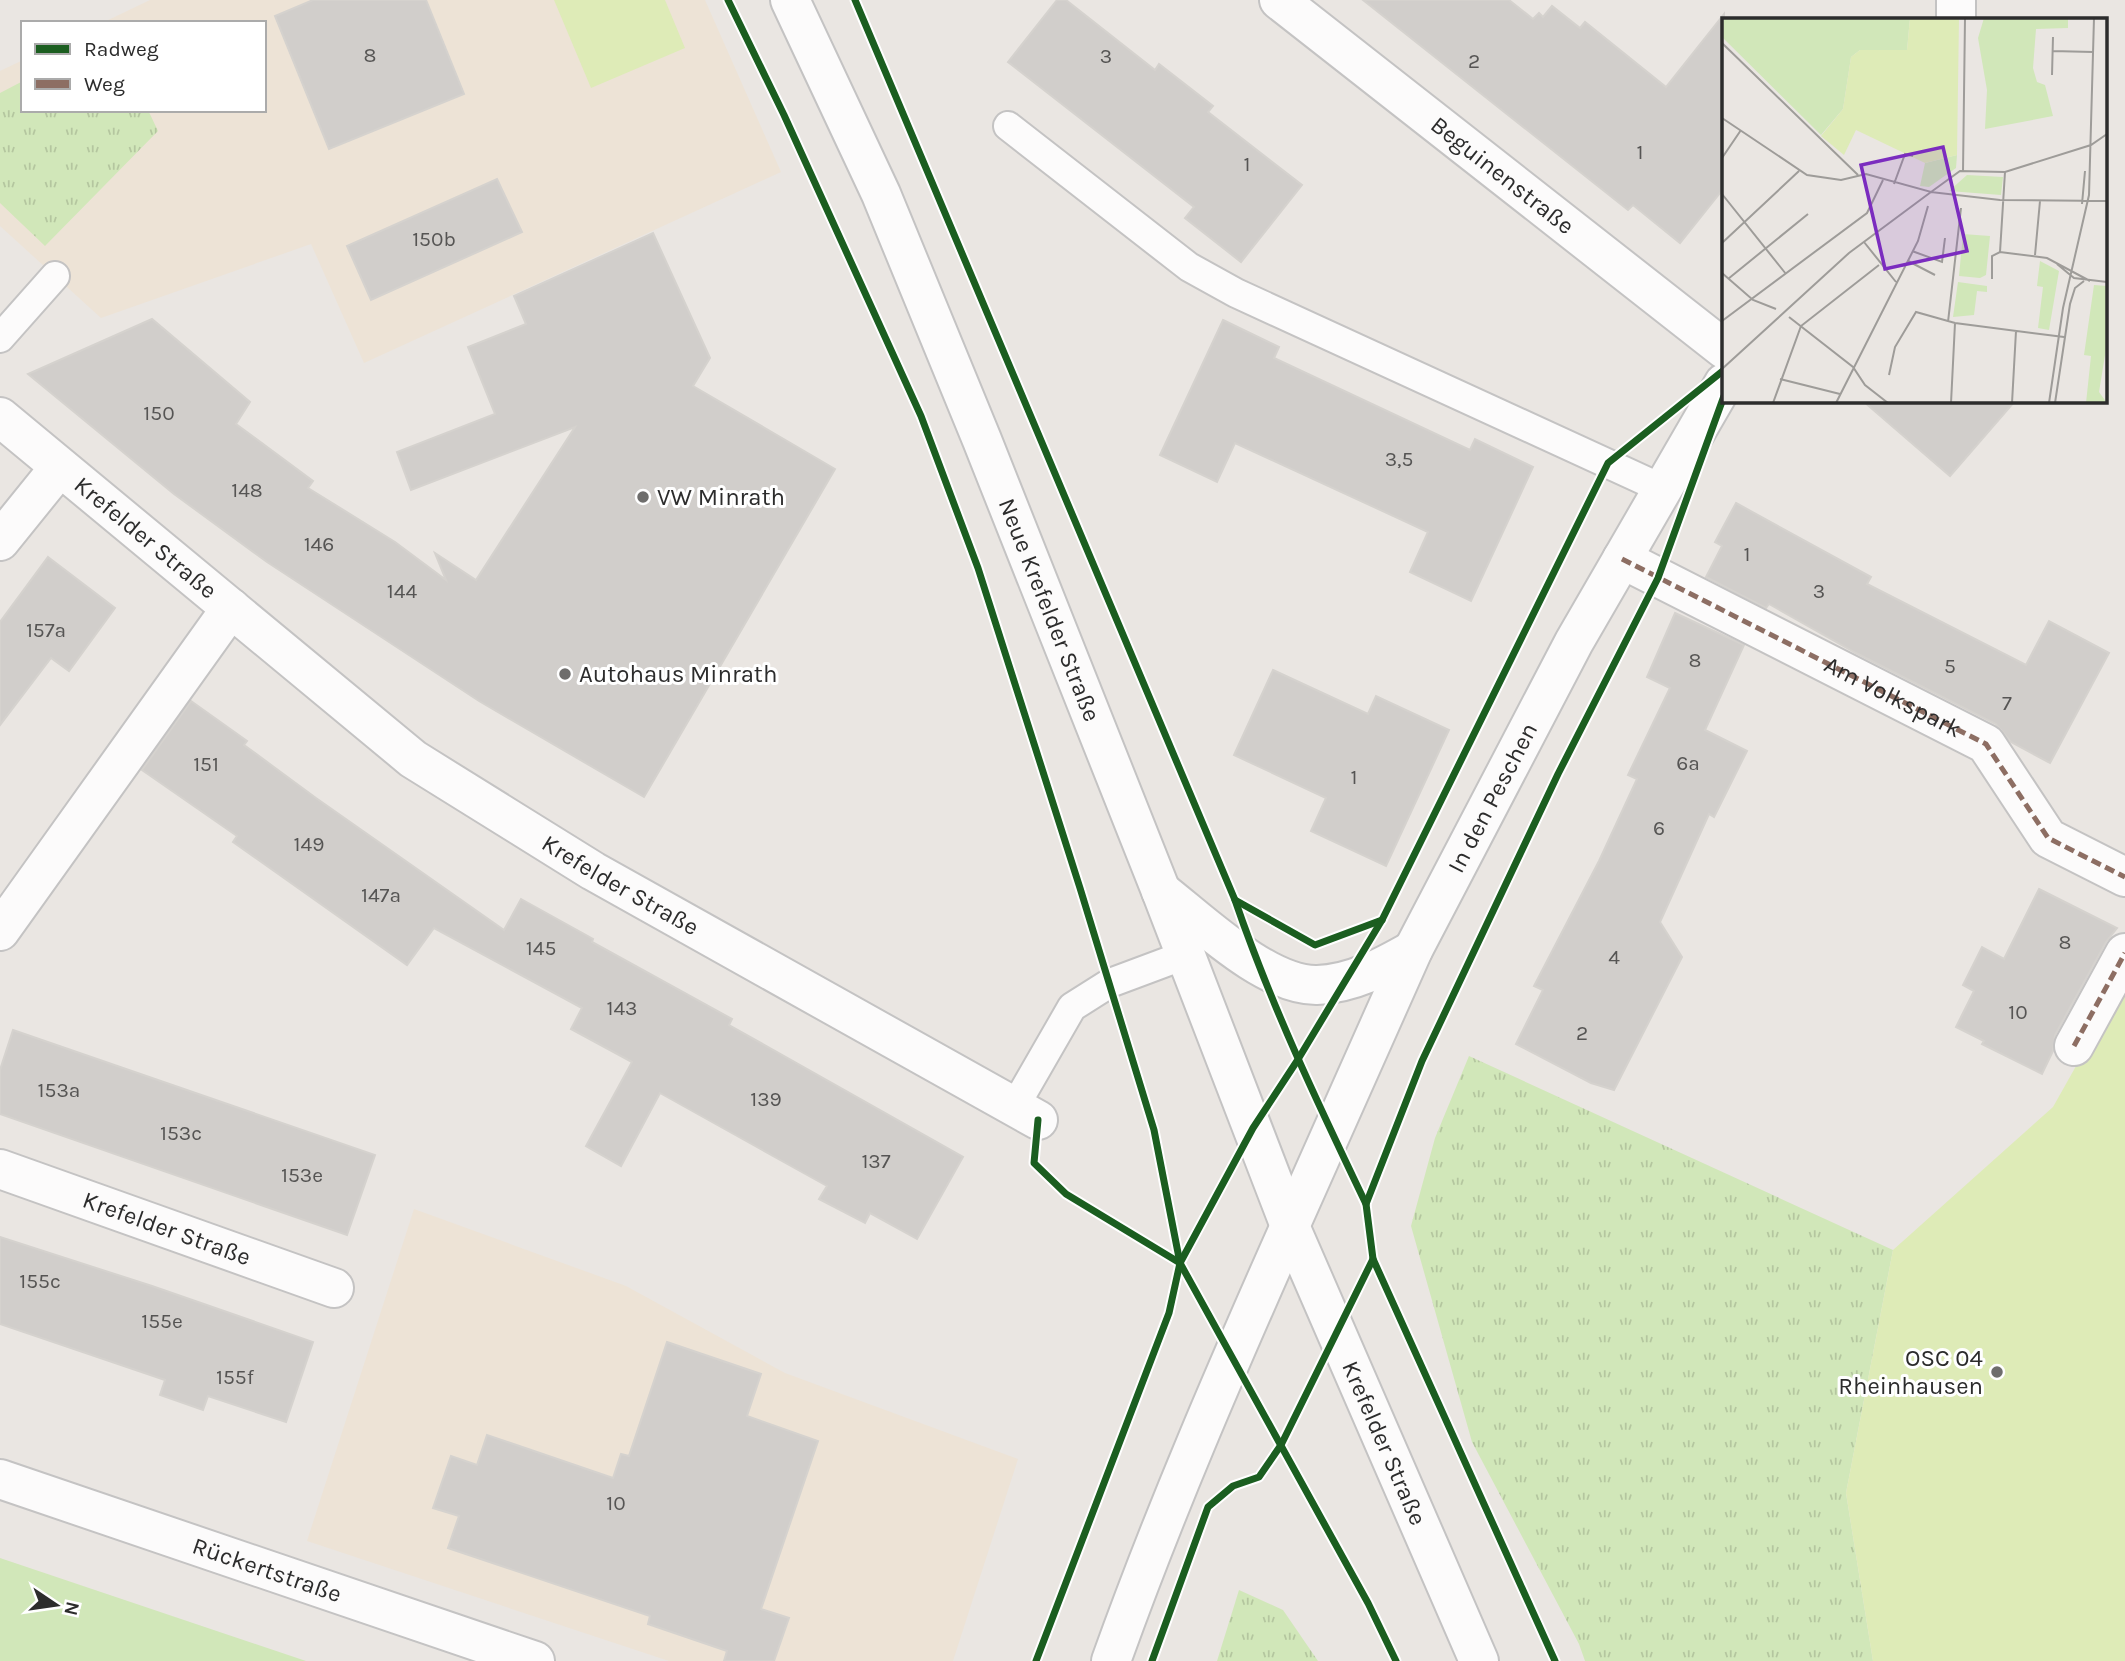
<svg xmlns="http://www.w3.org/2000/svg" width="2125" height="1661" font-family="Karla,sans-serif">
<defs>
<pattern id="park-tufts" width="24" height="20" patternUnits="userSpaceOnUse" patternTransform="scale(1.75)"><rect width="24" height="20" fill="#d1e7b9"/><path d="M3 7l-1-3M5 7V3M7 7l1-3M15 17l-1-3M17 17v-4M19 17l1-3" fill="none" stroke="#b4c69f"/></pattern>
</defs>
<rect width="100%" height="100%" fill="#eae6e2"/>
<!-- education -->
<g fill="#ede3d6">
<path d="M150,0h555l76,172 -417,191 -53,-119 -210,74 -101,-92v-155l23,-11v50h241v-87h-162z"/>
<path d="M414,1209l212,77 159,87 233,86 -65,202h-284l-362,-120z"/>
</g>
<!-- grass -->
<path fill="#d1e7b9" d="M0,1558l306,103h-306z"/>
<!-- park -->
<g fill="url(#park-tufts)">
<path d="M23,81v29h125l10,21 -113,115 -45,-43v-110z"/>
<path d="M1469,1056l424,194 -47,243 27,168h-288l-6,-17 -107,-202 -61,-216 24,-88z"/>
<path d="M1239,1590l44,20 35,51h-101z"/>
</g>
<!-- pitch -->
<g fill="#deebb7">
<path d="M554,0h111l20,48 -94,40z"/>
<path d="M2125,979v682h-252l-27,-168 47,-243 160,-143z"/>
</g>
<!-- building -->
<g fill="#d1cecb" stroke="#d5d2ce" stroke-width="2">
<path d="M313,0h113l38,94 -135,55 -54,-133z"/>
<path d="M1057,0h9l89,70 4,-6 54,42 -5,6 94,73 -61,77 -56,-44 9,-11 -186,-145z"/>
<path d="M1363,0h146l24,19 6,-6 4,4 9,-11 28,22 5,-6 81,65 58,-73v174l-44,55 -47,-38 -5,5z"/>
<path d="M497,179l25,53 -151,68 -24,-54z"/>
<path d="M653,233l57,125 -17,28 142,83 -191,328 -165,-96 -212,-139 -93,-68 -146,-120 124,-55 98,83 -14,22 77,57 -5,7 87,54 51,38 -11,-27 41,27 99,-153 -164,63 -14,-38 98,-38 -27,-67 58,-23 -12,-28z"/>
<path d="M1223,320l56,27 -5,11 196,92 5,-11 58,28 -62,134 -61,-29 18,-40 -193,-89 -18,39 -57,-27z"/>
<path d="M1863,401h152l-65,75z"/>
<path d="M1736,503l135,74 -4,7 159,81 23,-44 60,32 -59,110 -39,-21 -15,-18 -140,-71 -87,-49 -3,4 -60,-31 16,-31 -7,-4z"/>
<path d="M48,557l67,51 -46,63 -18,-13 -51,67v-103z"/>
<path d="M1675,613l69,32 -39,85 42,21 -33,66 -5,-3 -49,108 22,35 -68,133 -23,-7 -75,-39 27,-54 -9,-4 65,-125 38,-82 -9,-4 42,-87 -23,-11z"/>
<path d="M1273,670l95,44 8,-18 73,34 -63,136 -75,-35 15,-33 -92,-43z"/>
<path d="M191,701l56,40 -3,4 72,53 188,132 17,-31 72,40 -1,3 140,77 -3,6 234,132 -46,82 -47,-26 -5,10 -46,-24 8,-13 -167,-93 -39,73 -35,-20 46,-84 -61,-33 11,-21 -148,-80 -27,37 -174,-123 4,-6 -95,-66z"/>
<path d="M2039,889l78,39 -11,14 -51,93 -2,16 -11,23 -60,-30 2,-3 -28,-14 18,-36 -11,-6 19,-38 22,12z"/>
<path d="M13,1030l362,125 -28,80 -347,-121v-44z"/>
<path d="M0,1237l152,49 161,56 -27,80 -78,-26 -5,14 -43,-15 5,-15 -165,-56z"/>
<path d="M667,1342l94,32 -14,42 71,25 -57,168 28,9 -15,43h-50l3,-10 -79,-27 2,-8 -202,-68 11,-32 -26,-8 18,-52 26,9 10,-30 126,43 8,-24 8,2z"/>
</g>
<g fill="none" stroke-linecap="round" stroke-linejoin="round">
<defs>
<g id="lane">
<path d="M1008,126l181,141 47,26 427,196"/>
<path d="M0,338l55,-62"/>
<path d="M1015,1106l57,-99 38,-24 75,-28"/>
</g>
<g id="street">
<path id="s1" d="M1279,0l445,349"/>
<path d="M1956,19v-19"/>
<path id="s2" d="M0,417l413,342 180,112 445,249"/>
<path d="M0,541l59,-73"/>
<path d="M1622,559l364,185 62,94 77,39"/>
<path d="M0,931l231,-323"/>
<path d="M2074,1046l51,-93"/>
<path id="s3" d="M0,1169l334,119"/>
<path id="s4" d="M1290,1226l123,-276 161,-308 150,-259"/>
<path id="s5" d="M0,1479l535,182"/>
</g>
<g id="secondary">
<path id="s6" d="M790,0l91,194 101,246 179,451 129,335 189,435"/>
<path d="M1161,891c39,30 105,95 156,94 35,-1 66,-18 96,-35"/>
<path d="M1111,1661c53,-148 115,-291 179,-435"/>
</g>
</defs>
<!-- lane casing -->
<use href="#lane" stroke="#c4c3c3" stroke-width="32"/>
<!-- street casing -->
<use href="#street" stroke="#c4c3c3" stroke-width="42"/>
<!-- secondary casing -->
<use href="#secondary" stroke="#c4c3c3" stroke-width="42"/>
<!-- lane -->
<use href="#lane" stroke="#fcfbfb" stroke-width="28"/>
<!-- street -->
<use href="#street" stroke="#fcfbfb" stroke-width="38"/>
<!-- secondary -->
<use href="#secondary" stroke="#fcfbfb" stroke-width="38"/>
<!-- quiet -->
<g stroke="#8d6e63" stroke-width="5" stroke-dasharray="10 5" stroke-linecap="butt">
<path id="s7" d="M1622,559l364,185 62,94 77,39"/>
<path d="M2074,1046l51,-93"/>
</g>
<defs>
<g id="cycleway">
<path d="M728,0l56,115 137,301 57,152 102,320 74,242 26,133 188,340 28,58"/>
<path d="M855,0l380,900 80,45 67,-25"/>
<path d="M1235,900c36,105 83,204 131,304"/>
<path d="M1038,1120l-4,43 32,31 114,69"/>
<path d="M1373,1259l182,402"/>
<path d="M1036,1661l133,-348 11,-50 73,-135 44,-67 85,-141 226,-457 116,-93"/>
<path d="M1152,1661l56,-154 25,-21 26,-9 22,-32 92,-186 -7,-55 56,-143 136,-287 100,-196 66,-182"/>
</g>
</defs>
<!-- cycleway casing -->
<use href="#cycleway" stroke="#fff" stroke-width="11"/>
<!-- cycleway -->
<use href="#cycleway" stroke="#1b5e20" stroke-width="7"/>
</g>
<!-- markers -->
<g fill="#6e6d6c" stroke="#fff" stroke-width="2.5">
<circle cx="643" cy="497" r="7"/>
<circle cx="565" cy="674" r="7"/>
<circle cx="1997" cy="1372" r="7"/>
</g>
<g text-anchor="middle" stroke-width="6" stroke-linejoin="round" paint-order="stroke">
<!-- number labels -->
<g font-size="21" fill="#565554">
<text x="370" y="62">8</text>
<text x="1106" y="63">3</text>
<text x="1474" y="68">2</text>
<text x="1640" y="159">1</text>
<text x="1247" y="171">1</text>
<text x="434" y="246">150b</text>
<text x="159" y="420">150</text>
<text x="1399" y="466">3,5</text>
<text x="247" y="497">148</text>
<text x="319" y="551">146</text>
<text x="1747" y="561">1</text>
<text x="402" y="598">144</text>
<text x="1819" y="598">3</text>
<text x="46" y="637">157a</text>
<text x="1695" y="667">8</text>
<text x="1950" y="673">5</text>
<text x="2007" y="710">7</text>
<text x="1688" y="770">6a</text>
<text x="206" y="771">151</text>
<text x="1354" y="784">1</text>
<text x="1659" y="835">6</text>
<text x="309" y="851">149</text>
<text x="381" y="902">147a</text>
<text x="2065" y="949">8</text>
<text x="541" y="955">145</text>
<text x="1614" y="964">4</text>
<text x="622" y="1015">143</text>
<text x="2018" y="1019">10</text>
<text x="1582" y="1040">2</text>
<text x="59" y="1097">153a</text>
<text x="766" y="1106">139</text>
<text x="181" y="1140">153c</text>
<text x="876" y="1168">137</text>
<text x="302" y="1182">153e</text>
<text x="40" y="1288">155c</text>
<text x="162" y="1328">155e</text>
<text x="235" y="1384">155f</text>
<text x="616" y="1510">10</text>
</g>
<!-- street labels -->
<g font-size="24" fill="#2c2c2c" stroke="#fff">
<text dy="8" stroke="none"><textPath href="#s1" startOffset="284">Beguinenstraße</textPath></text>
<text dy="8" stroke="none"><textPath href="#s2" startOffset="189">Krefelder Straße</textPath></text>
<text dy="8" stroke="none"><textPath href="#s6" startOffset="663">Neue Krefelder Straße</textPath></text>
<text dy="8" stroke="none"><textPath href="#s7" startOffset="304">Am Volkspark</textPath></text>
<text dy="8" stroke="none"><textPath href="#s4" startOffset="474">In den Peschen</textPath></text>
<text dy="8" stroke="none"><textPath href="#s2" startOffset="779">Krefelder Straße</textPath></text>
<text dy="8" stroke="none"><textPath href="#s3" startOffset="177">Krefelder Straße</textPath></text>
<text dy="8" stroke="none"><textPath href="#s6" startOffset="1561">Krefelder Straße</textPath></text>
<text dy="8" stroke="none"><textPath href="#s5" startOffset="282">Rückertstraße</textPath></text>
</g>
<!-- poi labels -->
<g font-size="24" fill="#2c2c2c" stroke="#fff" text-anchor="start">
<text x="657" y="505">VW Minrath</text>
<text x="579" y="682">Autohaus Minrath</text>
<text x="1983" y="1366" text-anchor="end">OSC 04<tspan x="1983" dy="28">Rheinhausen</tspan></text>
</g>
</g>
<!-- overview -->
<g transform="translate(1722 18)">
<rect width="385" height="385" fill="#eae6e2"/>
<path d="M262,0h84v10l-32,1 -3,39 4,14 8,3 8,31 -68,13 2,-39 -9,-52zM241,216l27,2 -4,39 -6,3 -21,-2zM318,243l19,10 -10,59 -11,-2 5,-41 -6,-1zM236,264l29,4v6l-10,-1 -3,24 -21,2z" fill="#d1e7b9"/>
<path d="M0,0h188l-3,32h-47l-9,7 -8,52 -22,26 -99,-98zM235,137l-1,13 -27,19 -9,-1 5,-23zM245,157l36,2 -2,18 -52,-4zM372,267l13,1v57l-8,49 8,11h-21l5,-47 -7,-1z" fill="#d1e7b9"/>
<path d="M188,0h49l-2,137 -32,8 -69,-33 -12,25 -23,-19 22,-27 8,-52 9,-7h47z" fill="#deebb7"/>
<path fill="none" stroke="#9e9c99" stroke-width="2" d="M0,25l136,132M330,33l41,1M330,57l1,-38M0,100l85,57 34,5 25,-6 65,18 29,-21 45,1 86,-27 16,-11M0,140l19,-28M241,153l2,-153M172,166l11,-30 8,2M0,176l64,80M360,186l3,-33M142,224l32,40M0,225l77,-72M190,233l30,11 3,-24M278,234l5,-80M313,237l5,-54M186,243l27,14M335,246l17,14 33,4M0,255l31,27 23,9M6,261l80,-65M270,261v-23l8,-4 47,6 43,23M67,299l64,50 12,18 23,18M0,303l145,-108 16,-33M226,304l13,-114M0,351l127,-116 82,-61 69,8 107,1M167,357l6,-28 21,-35 39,11 109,14M58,361l60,15M51,385l28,-77 78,-61M114,385l82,-162 10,-35M229,385l4,-80M290,385l4,-72M327,385l14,-95 26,-113 5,-177M333,385l15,-99 5,-16 9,-7"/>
<path fill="#7b2cbf" fill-opacity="0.15" stroke="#7b2cbf" stroke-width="3.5" d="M221,129l24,104 -82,18 -24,-104z"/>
<rect width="385" height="385" fill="none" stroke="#2c2c2c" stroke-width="3.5"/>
</g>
<!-- legend -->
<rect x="21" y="21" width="245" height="91" fill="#ffffff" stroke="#ababab" stroke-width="2"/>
<rect x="35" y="44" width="35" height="10" fill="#1b5e20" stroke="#ababab" stroke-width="2"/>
<text x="84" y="56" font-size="21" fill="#2c2c2c">Radweg</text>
<rect x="35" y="79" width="35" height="10" fill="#8d6e63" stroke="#ababab" stroke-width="2"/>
<text x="84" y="91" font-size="21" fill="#2c2c2c">Weg</text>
<!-- north arrow -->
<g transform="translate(56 1605) rotate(103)" stroke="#ffffff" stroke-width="5" paint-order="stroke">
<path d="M0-5L12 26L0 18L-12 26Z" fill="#2c2c2c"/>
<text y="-10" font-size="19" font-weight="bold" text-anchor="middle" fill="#2c2c2c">N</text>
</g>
</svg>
